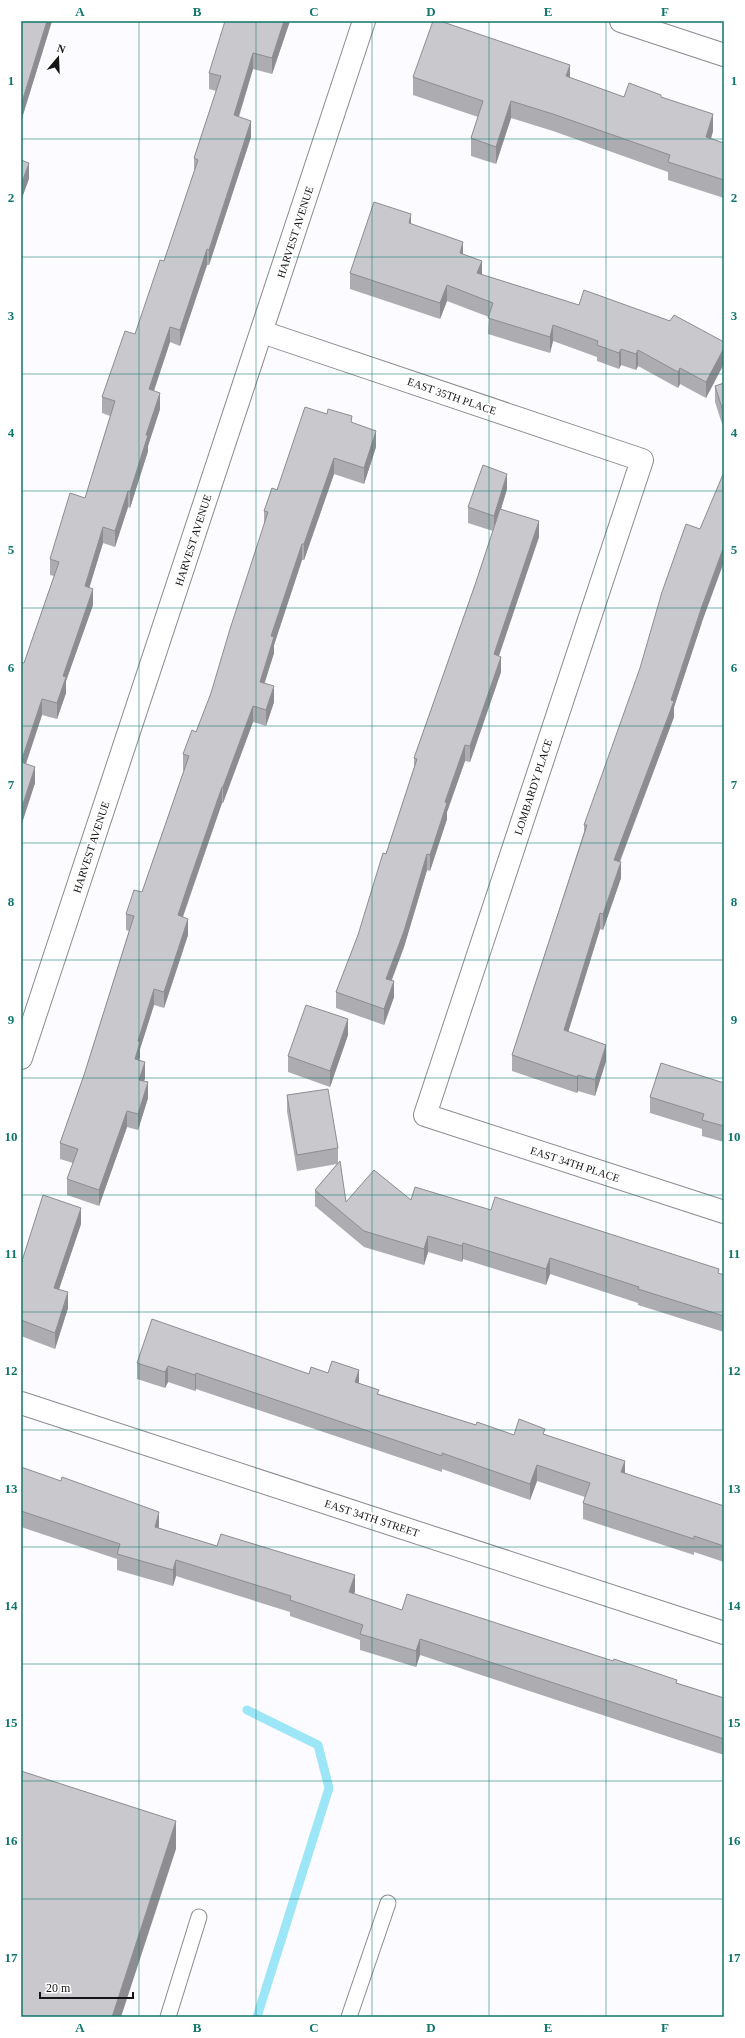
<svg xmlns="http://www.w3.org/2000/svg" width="745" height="2038" font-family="'Times New Roman',serif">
<rect width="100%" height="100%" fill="#fcfbff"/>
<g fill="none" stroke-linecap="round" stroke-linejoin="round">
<!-- stream -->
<path stroke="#9ce6f7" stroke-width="9" d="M247,1710l71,35 11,43 -72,229"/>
<defs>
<g id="service">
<path d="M168,2017l31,-100"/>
<path d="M349,2017l39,-114"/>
</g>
<g id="minor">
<path d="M621,21l103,34"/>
<path d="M262,332l380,128 -217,655 299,97"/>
<path d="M21,1058l343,-1037"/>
<path d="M21,1403l703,230"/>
</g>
</defs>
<!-- service casing -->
<use href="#service" stroke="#8b8a8e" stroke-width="17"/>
<!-- minor casing -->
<use href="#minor" stroke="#8b8a8e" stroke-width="24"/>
<!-- service -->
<use href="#service" stroke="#fff" stroke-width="15"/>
<!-- minor -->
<use href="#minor" stroke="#fff" stroke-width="22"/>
</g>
<!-- wall -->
<g fill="#adacb0">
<path d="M21,21h31l-30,97h-1z"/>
<path d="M290,21l-18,53 -19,-5 -14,48 12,20 -42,128h-2l-27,81 -10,-4 -16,49 6,18 -12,37v5l-18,57 -2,-1 -13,40 -12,-4 -14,44 4,18 -27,76v12l-9,26 -15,-4 -16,49 9,19 -14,43v-164l3,1 30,-87 -4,-1v-16l35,-61 25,-82 -8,-3v-16l33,-63 29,-73 30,-89v-14l22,-67 -7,-2v-16z"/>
<path d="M413,77l157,1 54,19h37l52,34 -2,8 13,4v55l-56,-18v-8l-115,-41 -42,-13 -15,46 -25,-8v-18l7,-21 -65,-22z"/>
<path d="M411,224l52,30 19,21 97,30 145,37 -18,56 -26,-14 -2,4 -40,-22 -2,4 -15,-5 -2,4 -22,-8v-4l-44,-16 -3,12 -62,-19 1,-17 -42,-16 -7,18 -90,-30v-16z"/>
<path d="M724,383v47l-9,-28v-16z"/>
<path d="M352,423l24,24 -12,37 -30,-10 -30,86h-2l-28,85v8l-10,30 10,19 -8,24 -13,-4 -30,81h-1l-39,114 5,18 -24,73 -10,-3 -14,44v8l-1,3 6,18 -1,3 4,17 -10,32 -11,-3 -28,79 -32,-11v-16l6,-16 -13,-4v-16l24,-68 45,-144 -3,-1v-16l16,-22 42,-122h-1v-16l13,-22 15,-39 53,-167v-15l13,-21z"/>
<path d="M507,489l-6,20 38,28 -40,119 2,16 -31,90 -5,-1 -18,51v7l-17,52 -3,-1 -23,77 -12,33 2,17 -10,28 -48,-17v-16l22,-57 28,-81 28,-86v-10l62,-176 17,-51 -25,-8v-16z"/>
<path d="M702,622l-28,85v10l-54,145 1,16 -18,52 -3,-1 -32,102 38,30 -11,35 -17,-5 -1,2 -65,-22v-16l72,-223v-7z"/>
<path d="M348,1035l-18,52 -42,-15v-16z"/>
<path d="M724,1083v59l-22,-6v-7l-52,-16v-16z"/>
<path d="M287,1095l51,53v15l8,39 65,-2 80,10 233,65v57l-86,-27v-2l-88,-29 -4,11 -83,-26 -1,3 -34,-10 -4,13 -60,-18 -49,-41v-16l22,-26 -40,7 -10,-60z"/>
<path d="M81,1224l-22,65 9,19 -13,41 -34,-13v-72z"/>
<path d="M137,1363l172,11 50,9 20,11 97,31 38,10 31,-1 80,40 99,32v56l-30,-10v3l-111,-36v-16l2,-6 -48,-16 -7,19 -88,-31v3l-246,-83 -1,2 -27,-9 -3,6 -28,-9z"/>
<path d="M21,1467l138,61 196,63 -1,3 48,16 275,73 47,15v57l-304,-100 -4,12 -56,-17v-10l-70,-24v-4l-114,-36 -3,10 -56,-16v-11l-96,-32z"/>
</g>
<!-- shaded-wall -->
<g fill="#8d8c90">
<path d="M47,21h5l-30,97v-16z"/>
<path d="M284,21h6l-18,53v-16z"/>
<path d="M253,53v16l-19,62v-16z"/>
<path d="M570,65v17l-4,-6z"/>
<path d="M511,101v17l-15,46v-17z"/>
<path d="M713,114v17l-7,24v-18z"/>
<path d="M251,121v16l-42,128v-15z"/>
<path d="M29,163v16l-8,22v-16z"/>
<path d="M411,214v16l-2,-7z"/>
<path d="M463,242v16l-3,-5z"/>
<path d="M207,249v16l-27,81v-16z"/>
<path d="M482,261v16l-5,-4z"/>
<path d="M447,285v16l-7,18v-16z"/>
<path d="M553,325v16l-3,12v-16z"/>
<path d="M170,327v15l-21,63v-16z"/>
<path d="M724,348v16l-18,34v-16z"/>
<path d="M621,349v16l-2,4v-16z"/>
<path d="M638,350v16l-2,4v-16z"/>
<path d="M680,368v16l-2,4v-16z"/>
<path d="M160,393v16l-12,37v5l-18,57v-16l16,-57z"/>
<path d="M376,431v16l-12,37v-16z"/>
<path d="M334,458v16l-30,86v-16z"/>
<path d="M507,474v15l-13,43v-16z"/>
<path d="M128,491v16l-13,40v-16z"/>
<path d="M539,521v16l-45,133v-16z"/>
<path d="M103,527v16l-18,59v-16z"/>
<path d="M302,544v16l-28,85v8l-14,45v-16l11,-46z"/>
<path d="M724,546v16l-22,60 -28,85v10l-60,159v-16l57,-160 31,-94z"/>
<path d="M93,589v16l-27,76v12l-9,26v-16l6,-27z"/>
<path d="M501,657v15l-31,90v-16z"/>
<path d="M274,686v16l-8,24v-16z"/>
<path d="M42,699v16l-21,63v-16z"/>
<path d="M253,706v16l-30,81v-16z"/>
<path d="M465,745v16l-18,51v7l-17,52v-16l15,-53z"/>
<path d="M35,767v16l-14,43v-16z"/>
<path d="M222,787v16l-33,95 -11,33v-16l11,-33z"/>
<path d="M427,854v16l-23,77 -18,47v-15z"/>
<path d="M621,862v16l-18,52v-16z"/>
<path d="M600,913v16l-36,117v-16z"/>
<path d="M188,919v16l-24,73v-16z"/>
<path d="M394,981v16l-10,28v-16z"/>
<path d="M154,989v16l-14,44v8l-5,18v-16l3,-18z"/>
<path d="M348,1019v16l-18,52v-16z"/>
<path d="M606,1045v16l-11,35v-16z"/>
<path d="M145,1062v16l-6,17v-15z"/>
<path d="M578,1075v16l-1,2v-16z"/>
<path d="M148,1082v16l-10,32v-16z"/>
<path d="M127,1111v16l-28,79v-16z"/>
<path d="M81,1208v16l-27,80v-16z"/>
<path d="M428,1236v16l-4,13v-16z"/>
<path d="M463,1243v16l-1,3v-16z"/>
<path d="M550,1258v16l-4,11v-16z"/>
<path d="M68,1292v16l-13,41v-16z"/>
<path d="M168,1366v16l-3,6v-16z"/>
<path d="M359,1370v16l-4,-4z"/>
<path d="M196,1373v16l-1,2v-16z"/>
<path d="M625,1461v16l-4,-5z"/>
<path d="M537,1465v16l-7,19v-16z"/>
<path d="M159,1512v16l-4,-1z"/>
<path d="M176,1560v16l-3,10v-16z"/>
<path d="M355,1575v16l-6,17v-16z"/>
<path d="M420,1639v16l-4,12v-16z"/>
<path d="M176,1821v28l-55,168h-9z"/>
</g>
<!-- building -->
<g fill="#c9c8cd" stroke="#8d8c90">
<path d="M21,21h26l-25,81h-1z"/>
<path d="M225,21h59l-12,37 -19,-5 -19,62 17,6 -42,129 -2,-1 -27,81 -10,-3 -21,62 11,4 -14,42h2l-18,57 -2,-1 -13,40 -12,-4 -18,59 8,3 -30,87 3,1 -9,26 -15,-4 -21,63 14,5 -14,43v-148l3,1 35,-101 -9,-3 20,-66 15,5 30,-97 -13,-4 23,-66 10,3 25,-74 4,1 34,-101 -4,-2 27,-82 -12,-3z"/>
<path d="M433,21h7l130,44 -4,11 58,21 5,-14 32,12v2l52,17 -7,23 18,6v37l-56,-18 2,-7 -117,-41 -42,-13 -15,46 -25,-9 12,-37 -70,-24z"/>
<path d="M21,160l8,3 -8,22z"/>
<path d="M374,202l37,12 -2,9 54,19 -3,11 22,8 -5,12 102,32 5,-15 86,31 4,-6 50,27v6l-18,34 -26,-14 -2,4 -40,-22 -2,4 -15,-5 -2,4 -22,-8 1,-4 -45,-16 -3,12 -62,-19 5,-15 -46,-18 -7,18 -90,-30z"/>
<path d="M724,383v31l-9,-28z"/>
<path d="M305,407l22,7 1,-5 24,7 -1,6 25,9 -12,37 -30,-10 -30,86h-2l-31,92 3,1 -14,45 14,4 -8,24 -13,-4 -30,81h-1l-33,95 -11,33 10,4 -24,73 -10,-3 -16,52 2,1 -5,17 10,3 -6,18 9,2 -10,32 -11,-3 -28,79 -32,-11 11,-30 -18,-6 24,-68 50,-159 -8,-2 8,-24 8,2 47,-136 -6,-2 9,-24 4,2 15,-39 19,-64 38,-117 -4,-1 8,-23 5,2z"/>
<path d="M483,465l24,9 -13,42 -26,-9z"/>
<path d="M724,472v74l-22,60 -31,94 3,1 -60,159 7,2 -18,52 -3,-1 -36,117 42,15 -11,35 -17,-5 -1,2 -65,-22 75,-230h-3l56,-157 22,-76 24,-68 14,5z"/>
<path d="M500,509l39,12 -45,133 7,3 -31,89 -5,-1 -20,57 2,1 -17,52 -3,-1 -23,77 -18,48 8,2 -10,28 -48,-17 22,-57 25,-82 3,1 31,-95 -3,-1 62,-176z"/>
<path d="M306,1005l42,14 -18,52 -42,-15z"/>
<path d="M661,1063l63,20v43l-22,-6 2,-6 -54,-17z"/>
<path d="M328,1089l10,59 -41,7 -10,-60z"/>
<path d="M340,1161l6,41 28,-32 37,30 4,-13 76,23 4,-13 224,72 -1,4 6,2v41l-86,-27 1,-2 -89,-29 -4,11 -83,-26 -1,3 -34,-10 -4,13 -60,-18 -49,-41z"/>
<path d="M43,1195l38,13 -27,80 14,4 -13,41 -34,-13v-56z"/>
<path d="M152,1319l157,55 2,-7 17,6 4,-12 27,9 -4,12 24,8 -2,4 99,31 1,-3 37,13 5,-16 26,10 -2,5 82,27 -4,11 103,34v40l-30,-10v3l-111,-36 7,-20 -53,-18 -7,19 -88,-31v3l-246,-83 -1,2 -27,-9 -3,6 -28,-9z"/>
<path d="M21,1467l40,14 1,-4 97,35 -4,15 62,19 4,-12 134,41 -6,17 53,18 5,-16 206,67 1,-2 63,21 -1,3 48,15v41l-304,-100 -4,12 -56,-17 3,-9 -73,-25 1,-4 -115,-36 -3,10 -56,-16 3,-10 -99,-33z"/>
<path d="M21,1771l155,50 -64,196h-91z"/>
</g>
<!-- grid -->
<path fill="none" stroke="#0f766e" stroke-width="1" stroke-opacity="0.55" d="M139,21v1996M256,21v1996M372,21v1996M489,21v1996M606,21v1996M21,139h703M21,257h703M21,374h703M21,491h703M21,608h703M21,726h703M21,843h703M21,960h703M21,1078h703M21,1195h703M21,1312h703M21,1430h703M21,1547h703M21,1664h703M21,1781h703M21,1899h703"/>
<g text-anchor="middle" stroke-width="3.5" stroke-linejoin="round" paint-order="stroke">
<!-- street labels -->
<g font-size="11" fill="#151516" stroke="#fff">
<text transform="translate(295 232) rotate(-72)" y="4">HARVEST AVENUE</text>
<text transform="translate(452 396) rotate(19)" y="4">EAST 35TH PLACE</text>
<text transform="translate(193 540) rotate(-72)" y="4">HARVEST AVENUE</text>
<text transform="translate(533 787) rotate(-72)" y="4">LOMBARDY PLACE</text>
<text transform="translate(91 847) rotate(-72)" y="4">HARVEST AVENUE</text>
<text transform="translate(575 1164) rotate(18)" y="4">EAST 34TH PLACE</text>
<text transform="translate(372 1518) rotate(18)" y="4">EAST 34TH STREET</text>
</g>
</g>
<!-- border -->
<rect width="745" height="2038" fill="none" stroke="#ffffff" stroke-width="44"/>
<!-- north arrow -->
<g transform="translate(58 58) rotate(19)" stroke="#ffffff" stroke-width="3" paint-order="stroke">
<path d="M0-3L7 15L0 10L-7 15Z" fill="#151516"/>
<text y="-6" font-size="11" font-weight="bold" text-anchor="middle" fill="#151516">N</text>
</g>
<!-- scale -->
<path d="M40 1992v6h93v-6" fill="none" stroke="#151516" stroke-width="2"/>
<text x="46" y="1992" font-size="12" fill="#151516" stroke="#ffffff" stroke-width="3" paint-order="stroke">20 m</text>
<rect x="22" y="22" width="701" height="1994" fill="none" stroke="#0f766e" stroke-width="1.5"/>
<g font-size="13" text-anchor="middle" font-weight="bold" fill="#0f766e">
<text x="80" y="16">A</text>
<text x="197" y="16">B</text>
<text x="314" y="16">C</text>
<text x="431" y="16">D</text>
<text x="548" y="16">E</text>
<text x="665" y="16">F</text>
<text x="11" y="85">1</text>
<text x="734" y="85">1</text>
<text x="11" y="202">2</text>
<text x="734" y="202">2</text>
<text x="11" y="320">3</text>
<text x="734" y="320">3</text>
<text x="11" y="437">4</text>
<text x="734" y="437">4</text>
<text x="11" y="554">5</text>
<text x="734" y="554">5</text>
<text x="11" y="672">6</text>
<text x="734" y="672">6</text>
<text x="11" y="789">7</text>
<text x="734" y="789">7</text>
<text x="11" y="906">8</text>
<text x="734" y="906">8</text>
<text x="11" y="1024">9</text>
<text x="734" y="1024">9</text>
<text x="11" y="1141">10</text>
<text x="734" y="1141">10</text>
<text x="11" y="1258">11</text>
<text x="734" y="1258">11</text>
<text x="11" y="1375">12</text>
<text x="734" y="1375">12</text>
<text x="11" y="1493">13</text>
<text x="734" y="1493">13</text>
<text x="11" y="1610">14</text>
<text x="734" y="1610">14</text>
<text x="11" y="1727">15</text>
<text x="734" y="1727">15</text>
<text x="11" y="1845">16</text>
<text x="734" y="1845">16</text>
<text x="11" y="1962">17</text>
<text x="734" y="1962">17</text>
<text x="80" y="2032">A</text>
<text x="197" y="2032">B</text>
<text x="314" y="2032">C</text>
<text x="431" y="2032">D</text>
<text x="548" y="2032">E</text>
<text x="665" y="2032">F</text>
</g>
</svg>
